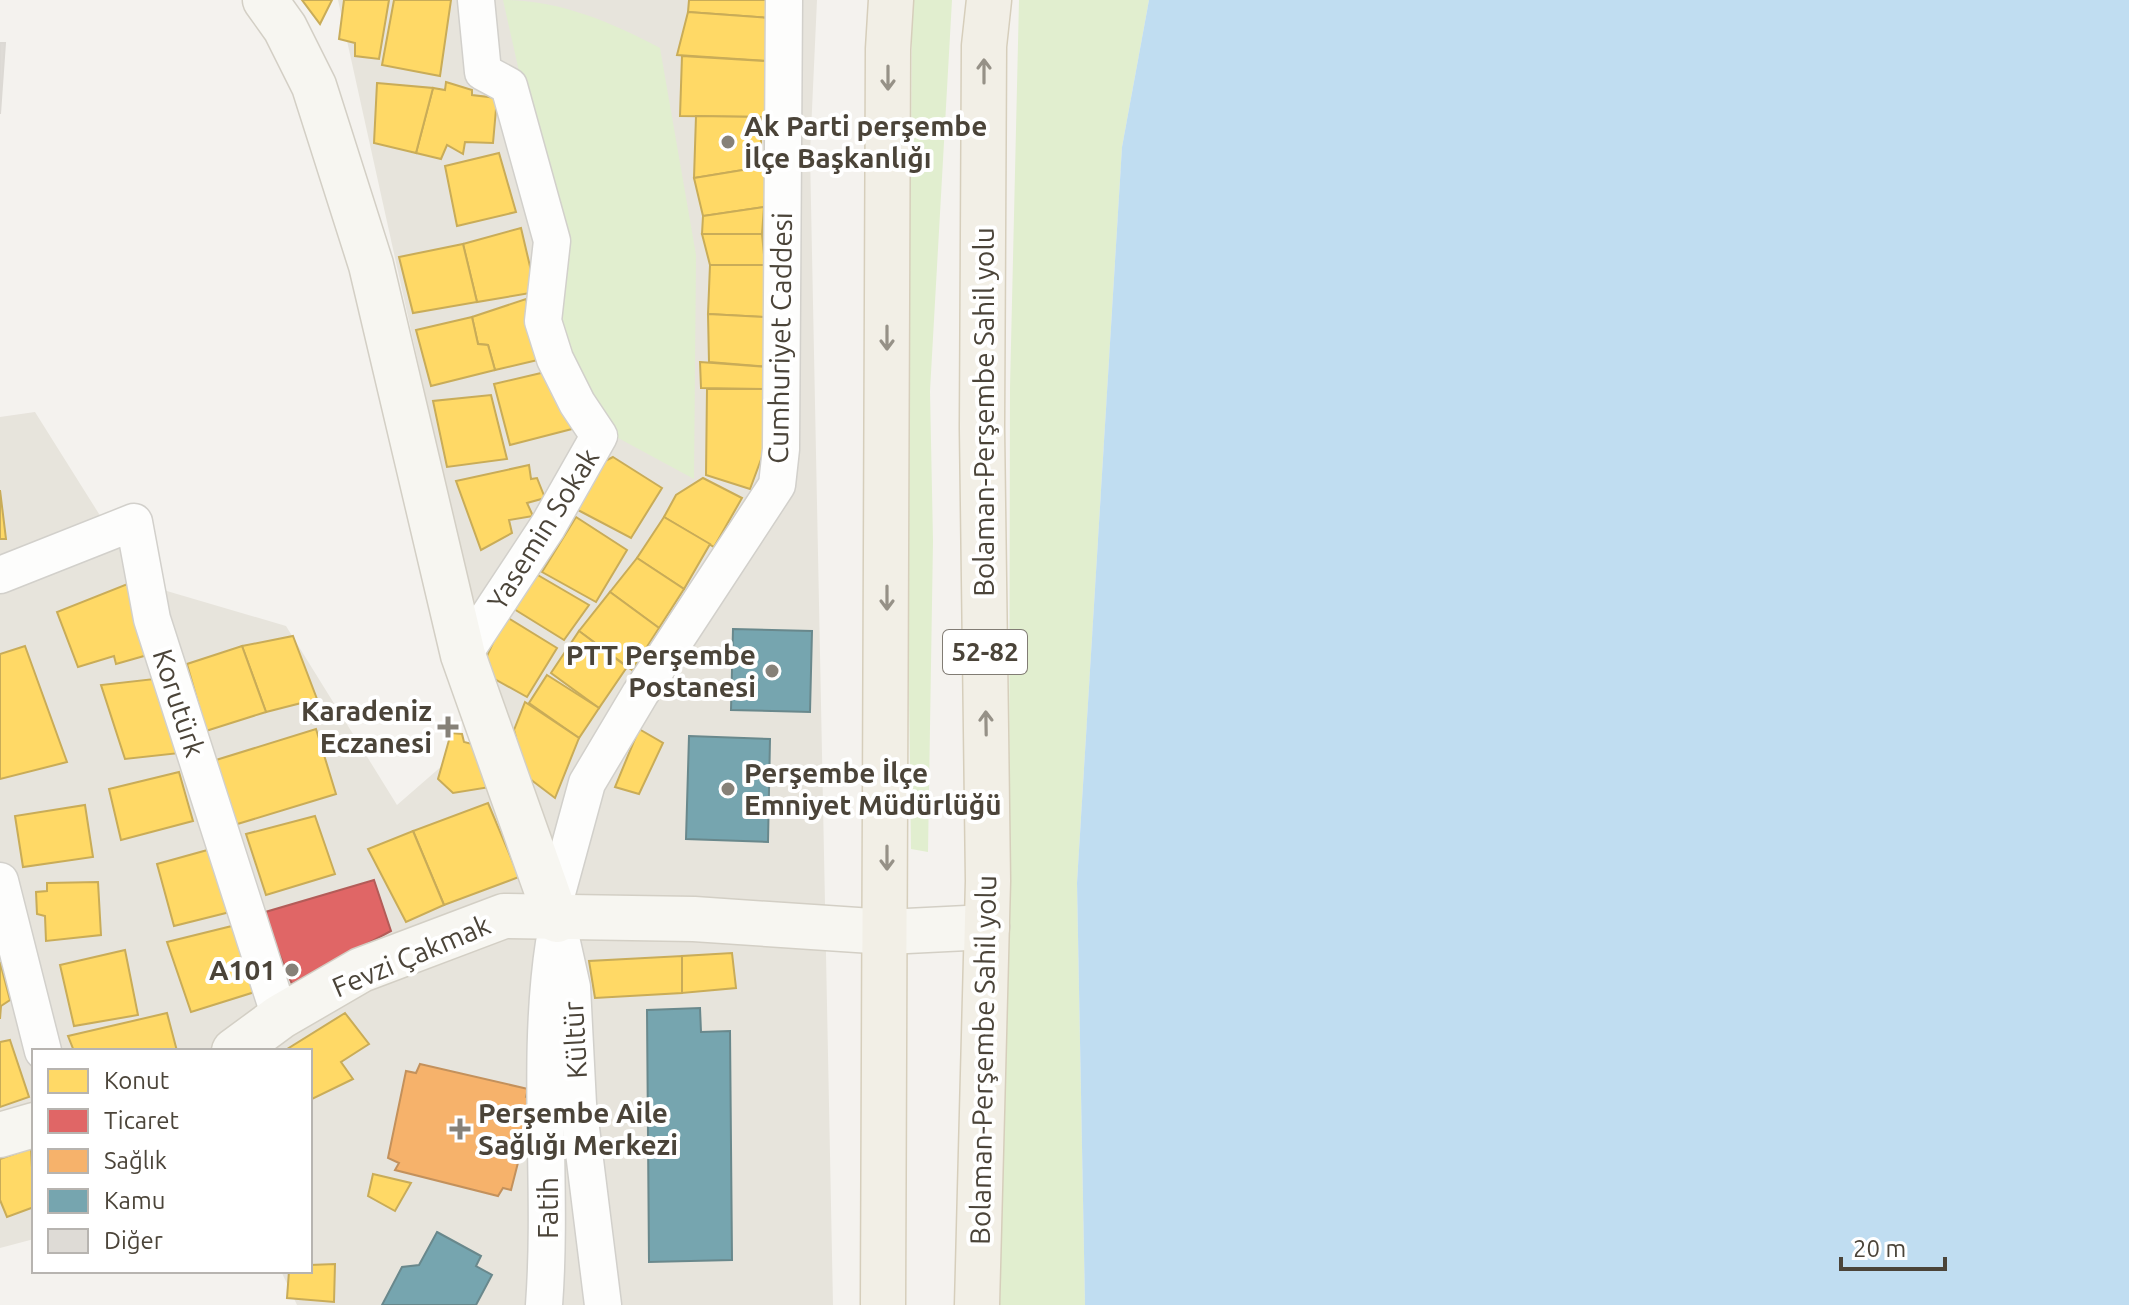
<svg xmlns="http://www.w3.org/2000/svg" width="2129" height="1305" font-family="Ubuntu,sans-serif">
<rect width="100%" height="100%" fill="#f4f2ee"/>
<!-- residential -->
<path fill="#e7e4dc" d="M338,0h479l-7,153 23,1152h-536l-16,-34h29v-220h-276v188l-34,9v-831l35,-5 108,172 143,42 111,179 108,-94 -47,-168z"/>
<!-- green -->
<g fill="#e1eecf">
<path d="M503,0c56,0 108,22 157,48l36,207 -2,224 -85,-46 -63,-113 -19,-213z"/>
<path d="M912,0h40l-22,391 3,150 -5,311 -17,-3 -7,-533 7,-165z"/>
<path d="M1019,0h130l-27,147 -45,736 8,422h-85l9,-461 1,-456z"/>
</g>
<!-- water -->
<path fill="#c0ddf1" d="M1149,0h980v1305h-1044l-8,-422 45,-736z"/>
<!-- homes -->
<g fill="#ffd966" stroke="#c9ac58" stroke-width="2">
<path d="M302,0h30l-12,24z"/>
<path d="M344,0h45l-10,59 -24,-3v-13l-16,-4z"/>
<path d="M394,0h57l-11,76 -58,-11z"/>
<path d="M689,0h85l-4,18 -82,-6z"/>
<path d="M688,12l82,6 -4,43 -89,-6z"/>
<path d="M682,56l84,5 2,56 -88,-1z"/>
<path d="M446,82l26,8v5l25,3 -4,45 -28,-1 -2,12 -16,-9 -6,14 -25,-6 17,-65 12,2z"/>
<path d="M377,83l56,5 -17,65 -42,-10z"/>
<path d="M696,116l65,1v50l-67,11z"/>
<path d="M499,153l17,59 -59,14 -12,-60z"/>
<path d="M761,167l7,2 -4,38 -61,9 -9,-38z"/>
<path d="M764,207l-2,27h-60l1,-18z"/>
<path d="M521,228l15,64 -59,10 -14,-58z"/>
<path d="M702,234h60l3,31h-55z"/>
<path d="M463,244l14,58 -64,11 -14,-56z"/>
<path d="M710,265h55l1,52 -58,-3z"/>
<path d="M526,299l16,60 -47,11 -7,-25 -10,-1 -6,-27z"/>
<path d="M708,314l58,3 3,50 -60,-5z"/>
<path d="M472,317l6,27 10,1 7,25 -64,16 -15,-56z"/>
<path d="M700,362l69,5 -1,22 -67,-1z"/>
<path d="M554,370l18,59 -62,16 -16,-61z"/>
<path d="M707,389h61l-5,65 -13,35 -44,-14z"/>
<path d="M491,395l16,64 -60,8 -14,-66z"/>
<path d="M613,457l49,31 -31,50 -55,-29 25,-46z"/>
<path d="M529,465l2,14 6,-1 8,20 -18,5 6,13 -24,4 3,13 -31,17 -25,-69z"/>
<path d="M703,478l39,20 -28,49 -50,-30 12,-22z"/>
<path d="M0,490l6,49h-6z"/>
<path d="M576,517l51,33 -31,52 -54,-30z"/>
<path d="M664,517l46,27 -26,45 -47,-31z"/>
<path d="M637,558l47,31 -25,39 -49,-36z"/>
<path d="M536,574l53,31 -25,35 -50,-31z"/>
<path d="M130,583l21,71 -35,10 -2,-8 -36,11 -21,-55z"/>
<path d="M610,592l49,36 -27,42 -53,-39z"/>
<path d="M505,616l52,32 -30,49 -36,-20 -9,-10z"/>
<path d="M579,631l48,36 -28,41 -48,-35z"/>
<path d="M293,636l24,63 -51,13 -24,-66z"/>
<path d="M25,646l42,116 -67,17v-125z"/>
<path d="M242,646l24,66 -60,19 -19,-67z"/>
<path d="M547,675l52,33 -20,30 -50,-35z"/>
<path d="M163,678l26,74 -64,7 -24,-74z"/>
<path d="M525,702l54,36 -24,60 -29,-22 -12,-46z"/>
<path d="M316,729l20,65 -105,32 -15,-66z"/>
<path d="M639,729l24,14 -24,51 -24,-7z"/>
<path d="M451,733l11,1 2,8 16,4 10,41 -37,6 -15,-14z"/>
<path d="M179,772l14,49 -72,19 -12,-51z"/>
<path d="M488,803l31,74 -75,28 -31,-74z"/>
<path d="M85,805l8,52 -70,10 -8,-51z"/>
<path d="M315,816l20,58 -69,21 -20,-61z"/>
<path d="M413,831l31,74 -38,17 -38,-73z"/>
<path d="M211,849l19,63 -56,14 -17,-62z"/>
<path d="M98,882l3,53 -55,6 -1,-25 -8,-2 -1,-22 11,-1v-8z"/>
<path d="M236,925l22,66 -67,21 -24,-70z"/>
<path d="M125,950l13,65 -64,11 -14,-61z"/>
<path d="M732,953l4,35 -54,5v-37z"/>
<path d="M682,956v37l-87,5 -6,-37z"/>
<path d="M0,962l10,38 -9,6 -1,13z"/>
<path d="M167,1013l10,38h-103l-6,-15z"/>
<path d="M345,1013l24,31 -28,18 12,17 -41,20 -2,-48h-26z"/>
<path d="M10,1040l19,57 -29,10v-65z"/>
<path d="M31,1148l3,59 -27,10 -7,-17v-41z"/>
<path d="M373,1174l38,9 -16,28 -27,-15z"/>
<path d="M335,1264l-1,38 -47,-4 2,-27h21v-6z"/>
</g>
<!-- shops -->
<path fill="#e06666" stroke="#b35c58" stroke-width="2" d="M374,880l17,51 -99,53 -30,-71z"/>
<!-- health -->
<path fill="#f6b26b" stroke="#c3915c" stroke-width="2" d="M420,1064l108,25 -2,8 8,3 -23,90 -8,-2 -5,8 -103,-26 4,-7 -11,-5 18,-87 10,2z"/>
<!-- public -->
<g fill="#76a5af" stroke="#69888c" stroke-width="2">
<path d="M733,629l79,2 -2,81 -79,-2z"/>
<path d="M689,736l81,3 -2,103 -82,-3z"/>
<path d="M700,1008l1,24 29,-1 2,229 -83,2 -2,-252z"/>
<path d="M437,1232l44,24 -5,10 16,9 -16,30h-94l20,-38 17,-2z"/>
</g>
<!-- building -->
<path fill="#dedbd6" stroke="#dcd9d4" stroke-width="2" d="M0,43h5l-5,71z"/>
<g fill="none" stroke-linecap="round" stroke-linejoin="round">
<defs>
<g id="street">
<path d="M0,575l134,-53 18,97 128,398"/>
<path d="M463,655l85,-129 51,-90 -22,-33 -22,-44 -12,-38 9,-80 -43,-155 -26,-14 -7,-72"/>
<path d="M0,881l43,170"/>
<path d="M554,904l33,-121 53,-89 137,-209 4,-36 3,-449"/>
<path d="M557,920l15,67 6,117 25,201"/>
<path d="M544,1305c9,-119 -8,-245 10,-362"/>
</g>
<g id="secondary">
<path d="M265,0l20,28 29,58 57,179 92,390 94,265"/>
<path d="M234,1051l46,-34 81,-47 143,-54 190,3 193,13 100,-5"/>
<path d="M0,1135l34,-10"/>
</g>
<g id="primary">
<path d="M883,1305l5,-1256 3,-49"/>
<path d="M977,1305l11,-424 -6,-453 2,-382 5,-46"/>
</g>
</defs>
<!-- street casing -->
<use href="#street" stroke="#d2d0cb" stroke-width="39"/>
<!-- secondary casing -->
<use href="#secondary" stroke="#d3cfc5" stroke-width="47"/>
<!-- primary casing -->
<use href="#primary" stroke="#d6cebb" stroke-width="47"/>
<!-- street -->
<use href="#street" stroke="#fdfdfc" stroke-width="36"/>
<!-- secondary -->
<use href="#secondary" stroke="#f7f6f1" stroke-width="44"/>
<!-- primary -->
<use href="#primary" stroke="#f2efe6" stroke-width="44"/>
</g>
<!-- one-way arrows -->
<defs><path id="oneway-shaft" d="M-6 0H5M1.5-3L5.5 0L1.5 3" fill="none" stroke-width="1.6" stroke-linecap="round" stroke-linejoin="round" transform="scale(2)"/></defs>
<g stroke="#969187">
<use href="#oneway-shaft" transform="translate(984 71) rotate(-90)"/>
<use href="#oneway-shaft" transform="translate(888 78) rotate(90)"/>
<use href="#oneway-shaft" transform="translate(887 338) rotate(90)"/>
<use href="#oneway-shaft" transform="translate(887 598) rotate(90)"/>
<use href="#oneway-shaft" transform="translate(986 723) rotate(-91)"/>
<use href="#oneway-shaft" transform="translate(887 858) rotate(90)"/>
</g>
<!-- markers -->
<g fill="#868178" stroke="#fff" stroke-width="3">
<circle cx="728" cy="142" r="8"/>
<circle cx="772" cy="671" r="8"/>
<path d="M444 715h8v8h8v8h-8v8h-8v-8h-8v-8h8z"/>
<circle cx="728" cy="789" r="8"/>
<circle cx="292" cy="970" r="8"/>
<path d="M456 1117h8v8h8v8h-8v8h-8v-8h-8v-8h8z"/>
</g>
<g text-anchor="middle" stroke-width="8" stroke-linejoin="round" paint-order="stroke">
<!-- shield labels -->
<rect fill="#fff" stroke="#817c74" stroke-width="2" x="943" y="630" width="84" height="44" rx="6"/>
<g font-size="26" font-weight="bold" fill="#4b4439">
<text x="985" y="661">52-82</text>
</g>
<!-- poi labels -->
<g font-size="28" font-weight="bold" fill="#4b4439" stroke="#fff" text-anchor="start">
<text x="744" y="136">Ak Parti perşembe<tspan x="744" dy="32">İlçe Başkanlığı</tspan></text>
<text x="756" y="665" text-anchor="end">PTT Perşembe<tspan x="756" dy="32">Postanesi</tspan></text>
<text x="432" y="721" text-anchor="end">Karadeniz<tspan x="432" dy="32">Eczanesi</tspan></text>
<text x="744" y="783">Perşembe İlçe<tspan x="744" dy="32">Emniyet Müdürlüğü</tspan></text>
<text x="276" y="980" text-anchor="end">A101</text>
<text x="478" y="1123">Perşembe Aile<tspan x="478" dy="32">Sağlığı Merkezi</tspan></text>
</g>
<!-- street labels -->
<g font-size="28" fill="#4b4439" stroke="#fff">
<text transform="translate(780 338) rotate(-89)" y="10">Cumhuriyet Caddesi</text>
<text transform="translate(984 412) rotate(-90)" y="10">Bolaman-Perşembe Sahil yolu</text>
<text transform="translate(543 529) rotate(-58)" y="10">Yasemin Sokak</text>
<text transform="translate(179 703) rotate(72)" y="10">Korutürk</text>
<text transform="translate(411 956) rotate(-23)" y="10">Fevzi Çakmak</text>
<text transform="translate(575 1040) rotate(-93)" y="10">Kültür</text>
<text transform="translate(983 1060) rotate(-89)" y="10">Bolaman-Perşembe Sahil yolu</text>
<text transform="translate(548 1208) rotate(-90)" y="10">Fatih</text>
</g>
</g>
<!-- legend -->
<rect x="32" y="1049" width="280" height="224" fill="#ffffff" stroke="#b7b4b0" stroke-width="2"/>
<rect x="48" y="1069" width="40" height="24" fill="#ffd966" stroke="#b7b4b0" stroke-width="2"/>
<text x="104" y="1089" font-size="24" fill="#4b4439">Konut</text>
<rect x="48" y="1109" width="40" height="24" fill="#e06666" stroke="#b7b4b0" stroke-width="2"/>
<text x="104" y="1129" font-size="24" fill="#4b4439">Ticaret</text>
<rect x="48" y="1149" width="40" height="24" fill="#f6b26b" stroke="#b7b4b0" stroke-width="2"/>
<text x="104" y="1169" font-size="24" fill="#4b4439">Sağlık</text>
<rect x="48" y="1189" width="40" height="24" fill="#76a5af" stroke="#b7b4b0" stroke-width="2"/>
<text x="104" y="1209" font-size="24" fill="#4b4439">Kamu</text>
<rect x="48" y="1229" width="40" height="24" fill="#dedbd6" stroke="#b7b4b0" stroke-width="2"/>
<text x="104" y="1249" font-size="24" fill="#4b4439">Diğer</text>
<!-- scale -->
<path d="M1841 1257v12h104v-12" fill="none" stroke="#4b4439" stroke-width="4"/>
<text x="1853" y="1257" font-size="24" fill="#4b4439" stroke="#ffffff" stroke-width="6" paint-order="stroke">20 m</text>
</svg>
